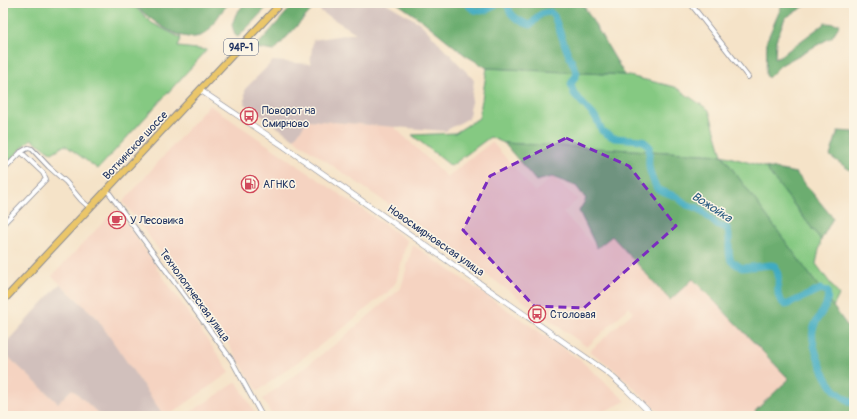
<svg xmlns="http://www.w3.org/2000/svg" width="857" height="419" font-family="Pangolin,sans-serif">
<rect width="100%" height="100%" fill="#fcf5e5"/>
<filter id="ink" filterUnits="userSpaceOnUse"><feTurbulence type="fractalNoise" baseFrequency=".025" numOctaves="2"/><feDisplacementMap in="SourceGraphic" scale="8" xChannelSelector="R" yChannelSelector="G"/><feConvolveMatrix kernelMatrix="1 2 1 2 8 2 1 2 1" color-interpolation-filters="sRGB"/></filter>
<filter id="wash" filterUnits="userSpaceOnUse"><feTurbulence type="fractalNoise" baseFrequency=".012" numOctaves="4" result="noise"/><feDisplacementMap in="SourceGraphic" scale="16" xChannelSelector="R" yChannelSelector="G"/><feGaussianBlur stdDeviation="0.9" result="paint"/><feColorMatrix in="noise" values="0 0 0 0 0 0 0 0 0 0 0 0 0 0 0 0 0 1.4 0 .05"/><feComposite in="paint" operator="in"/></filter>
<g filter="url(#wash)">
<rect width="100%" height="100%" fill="#f5e3c8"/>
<!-- built -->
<g fill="#f5d3c1">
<path d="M209,105l198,135 -11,42 -8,10 -9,6 -38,32 -83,61 -38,-60 -97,-129z"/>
<path d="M308,120l86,7 53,50 45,-35 43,50 17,-15 26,22 -15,14 34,35 15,-12 58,63 23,-20 96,100 -34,32 3,5h-95l-47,-45 -26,-20 43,-39 -4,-5 -42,40 -183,-132 -110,-76z"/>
<path d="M116,209l41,58 -1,4 2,-1 72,102 -62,44h-4l-68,-99 -44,-41z"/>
<path d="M413,245l167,115 46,41 -32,15h-322l-9,-17 75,-57 63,-54z"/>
<path d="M3,352l55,51 14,-14 29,27h-96l-2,-2z"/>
<path d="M237,382l20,34h-72l1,-1z"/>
</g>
<!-- industrial -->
<g fill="#d1c0bc">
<path d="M326,3h60l34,20 54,57 -5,38 -24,13 -137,-11 -14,19 -49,-35v-15l28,-28 37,3 3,-24 43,-7 -36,-22z"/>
<path d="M60,284l36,33 68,99h-63l-29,-27 -14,14 -55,-51v-6z"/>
</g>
<!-- green -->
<g fill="#85c982" stroke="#507c70">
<path d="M3,3h128l21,20 29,15 -3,9 29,3 -109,119 -33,-24 -13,8 -21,-14 -28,29z"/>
<path d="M487,68l138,7 50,12 34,23 13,45 43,12 56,73 -5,24 23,31 -6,12 -111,-152 -218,-12 -14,-6 -39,29 -39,-31 43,-2 24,-15z"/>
</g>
<!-- forest -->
<g fill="#6cad70" stroke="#446e67">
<path d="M132,3h98c-5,4 -9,9 -12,14 -4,5 -7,11 -11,15 -22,18 -59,-15 -75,-29z"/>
<path d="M245,3h26l-33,34 -3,-2 -3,-10 4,-11z"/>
<path d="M295,3h23l-44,48 -19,-3z"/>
<path d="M397,3h185l43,72 -138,-7 -22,-13 -42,-34z"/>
<path d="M783,3h27l-25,15 -9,22 -1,19 7,-4 43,-32 15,1 -8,13 -51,28 -13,13 -2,-3 1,-35z"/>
<path d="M838,131l16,1v41l-24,-17z"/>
<path d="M504,143l218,12 132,180v81h-96l-3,-5 34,-32 -96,-100 -23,21 -58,-64 -15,12 -18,-37 7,-12 -10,-13 -24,-9 -16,4z"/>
<path d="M765,167l31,6 37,45 -12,22z"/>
</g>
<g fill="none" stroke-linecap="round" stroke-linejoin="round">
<!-- river -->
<g stroke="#41abc1" stroke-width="7">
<path d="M467,3c8,13 21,8 31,0"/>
<path d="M506,3c3,3 2,5 4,9 4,6 13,11 20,13 8,-6 8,-13 20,-13l4,4 13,35 10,22 -6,11 3,10 22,24 6,13 12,7 28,2 7,6c1,7 -1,14 0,20 1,9 5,16 8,23l20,8 10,8 11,3 19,17 10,3c5,11 -1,20 4,33l11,7 29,-3 4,1c9,14 -5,30 11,39l35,-16 6,2c4,17 -11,24 -14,39 -3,15 12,48 21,59 5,6 14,11 20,15"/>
</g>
</g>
</g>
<g filter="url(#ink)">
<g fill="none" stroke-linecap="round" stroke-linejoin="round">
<defs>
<g id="minor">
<path d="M690,3l58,74"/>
<path d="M3,171l18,-19 7,-4 4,1 17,18 17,15 15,18 9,8"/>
<path d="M107,190l124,169 31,57"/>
<path d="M3,224l43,-45 -3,-6 -22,-21"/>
</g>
<path id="tertiary" d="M200,90l82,55 326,228 18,16 27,27"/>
<path id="primary" d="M3,301l278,-298"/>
</defs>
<!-- minor casing -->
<use href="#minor" stroke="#888993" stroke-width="5.5"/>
<!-- tertiary casing -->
<use href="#tertiary" stroke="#888993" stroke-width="6"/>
<!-- primary casing -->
<use href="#primary" stroke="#888993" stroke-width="8"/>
<!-- minor -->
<use href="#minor" stroke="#fff" stroke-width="4"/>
<!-- tertiary -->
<use href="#tertiary" stroke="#fff" stroke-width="5"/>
<!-- primary -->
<use href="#primary" stroke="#ebc669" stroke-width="6"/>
</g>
</g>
<!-- marked area -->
<path fill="#7b2cbf" fill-opacity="0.2" stroke="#7b2cbf" stroke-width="3" stroke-dasharray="8 5" stroke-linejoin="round" d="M566,138l63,28 47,60 -92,82 -50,-2 -71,-76 27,-54z"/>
<!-- icons -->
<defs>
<symbol id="bus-ring" viewBox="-11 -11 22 22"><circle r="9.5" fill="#fcf5e5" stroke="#d1495b" stroke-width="1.5"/><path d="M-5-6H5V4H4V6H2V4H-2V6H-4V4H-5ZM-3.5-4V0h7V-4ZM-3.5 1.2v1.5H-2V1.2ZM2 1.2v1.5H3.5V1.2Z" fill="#d1495b"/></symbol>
<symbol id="fuel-ring" viewBox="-11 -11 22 22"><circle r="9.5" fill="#fcf5e5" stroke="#d1495b" stroke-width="1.5"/><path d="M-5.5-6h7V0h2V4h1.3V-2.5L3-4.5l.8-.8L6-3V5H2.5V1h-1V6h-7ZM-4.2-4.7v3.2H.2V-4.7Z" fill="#d1495b"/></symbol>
<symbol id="cafe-ring" viewBox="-11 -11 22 22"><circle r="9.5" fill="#fcf5e5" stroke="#d1495b" stroke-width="1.5"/><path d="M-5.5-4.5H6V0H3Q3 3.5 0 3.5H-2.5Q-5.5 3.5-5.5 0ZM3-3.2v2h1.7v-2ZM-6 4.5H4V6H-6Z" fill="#d1495b"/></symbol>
</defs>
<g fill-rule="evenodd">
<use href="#bus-ring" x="239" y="106" width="20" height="20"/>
<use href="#fuel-ring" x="240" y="174" width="20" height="20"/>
<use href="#cafe-ring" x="107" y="210" width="20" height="20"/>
<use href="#bus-ring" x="527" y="304" width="20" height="20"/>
</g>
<g text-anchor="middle" stroke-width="3" stroke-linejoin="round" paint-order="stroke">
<!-- shield labels -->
<rect fill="#fcf5e5" stroke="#5e6a86" stroke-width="1" x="224" y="39" width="34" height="16" rx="3"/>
<g font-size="10" font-weight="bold" fill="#1b2f5e">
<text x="241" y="51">94Р-1</text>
</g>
<!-- poi labels -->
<g font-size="11" fill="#1b2f5e" stroke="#fcf5e5" text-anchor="start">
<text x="262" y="114">Поворот на<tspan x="262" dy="13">Смирново</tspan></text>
<text x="263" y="188">АГНКС</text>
<text x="130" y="224">У Лесовика</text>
<text x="550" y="318">Столовая</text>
</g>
<!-- street labels -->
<g font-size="11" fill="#1b2f5e" stroke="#fcf5e5">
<text transform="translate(135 145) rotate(-47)" y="4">Воткинское шоссе</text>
<text transform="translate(436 240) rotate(35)" y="4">Новосмирновская улица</text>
<text transform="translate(195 295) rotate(54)" y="4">Технологическая улица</text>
</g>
<!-- water labels -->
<g font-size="12" font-style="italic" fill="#285a81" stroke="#fcf5e5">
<text transform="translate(712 207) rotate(33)" y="4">Вожойка</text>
</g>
</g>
<!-- margin -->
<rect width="857" height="419" fill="none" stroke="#fcf5e5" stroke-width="16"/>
</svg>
